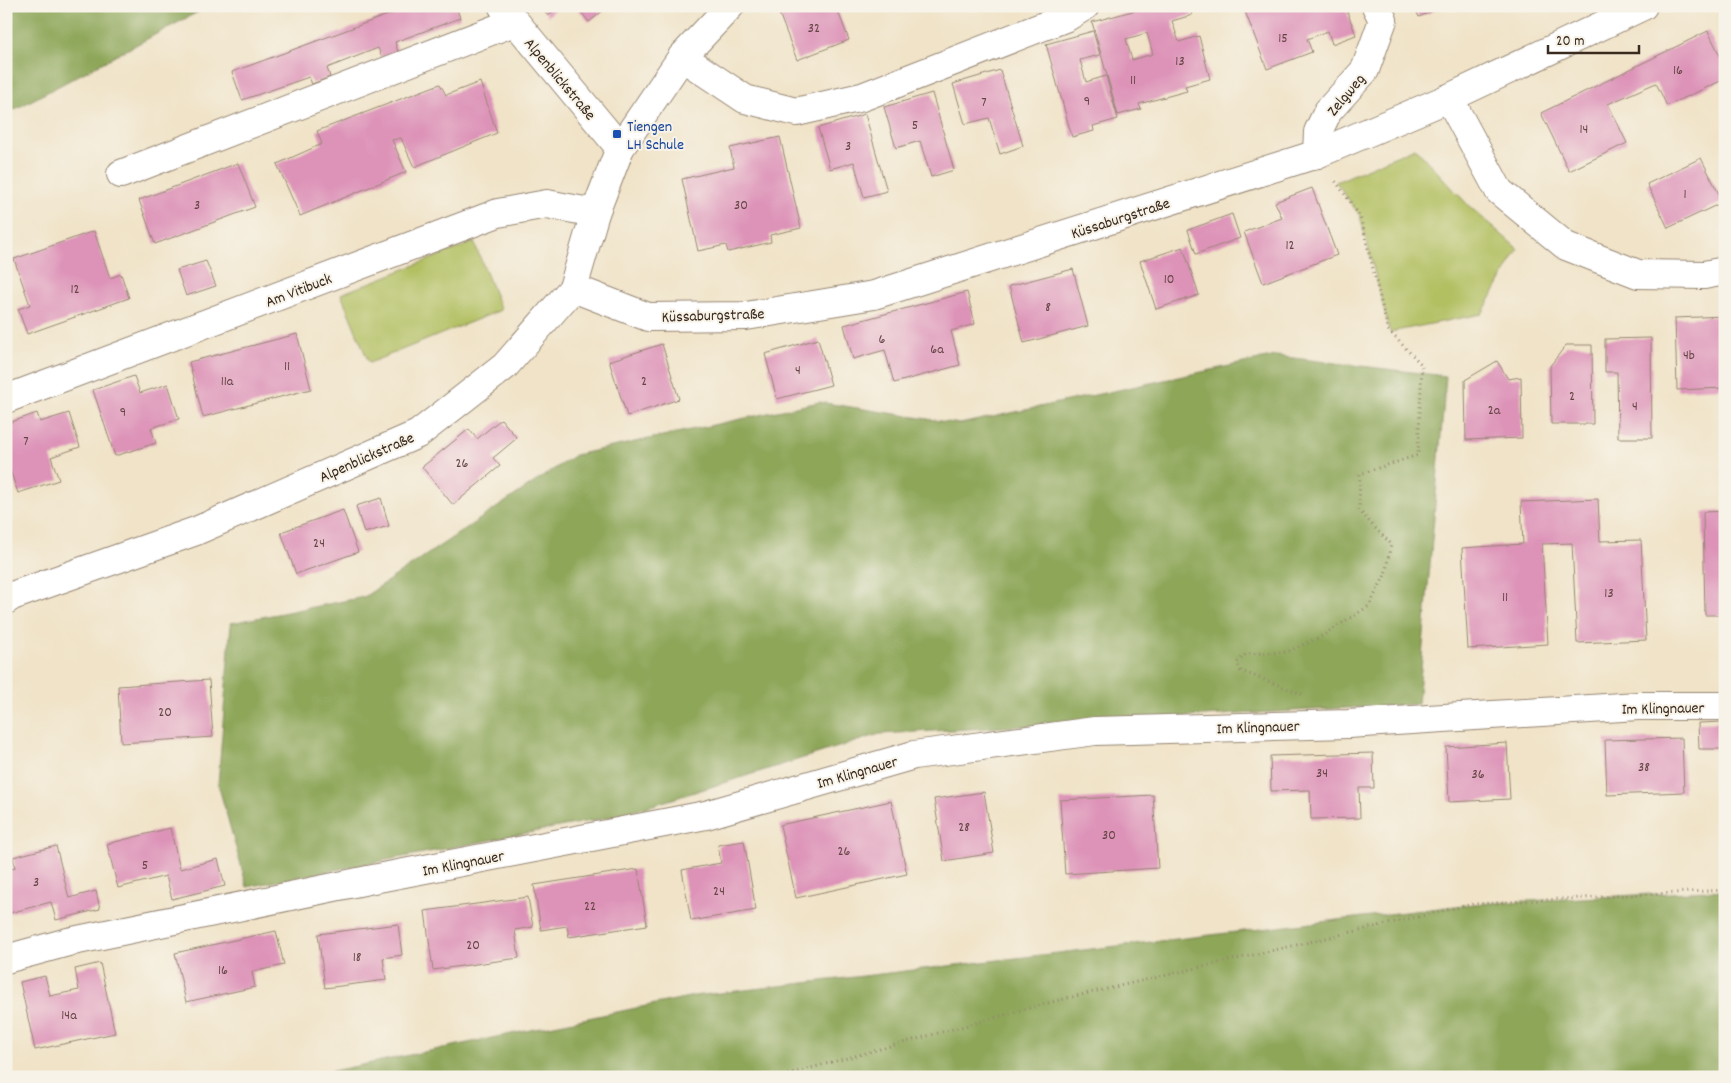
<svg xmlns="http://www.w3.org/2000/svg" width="1731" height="1083" font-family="Dekko,sans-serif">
<rect width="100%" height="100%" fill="#f7f3e8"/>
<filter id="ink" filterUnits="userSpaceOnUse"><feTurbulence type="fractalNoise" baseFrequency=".02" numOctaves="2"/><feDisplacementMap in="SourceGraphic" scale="10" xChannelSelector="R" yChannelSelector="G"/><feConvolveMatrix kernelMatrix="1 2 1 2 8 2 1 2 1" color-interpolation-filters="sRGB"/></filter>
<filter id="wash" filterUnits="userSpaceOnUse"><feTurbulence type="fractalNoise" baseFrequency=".0096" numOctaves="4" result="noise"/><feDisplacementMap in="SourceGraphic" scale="20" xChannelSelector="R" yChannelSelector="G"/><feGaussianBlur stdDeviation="1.12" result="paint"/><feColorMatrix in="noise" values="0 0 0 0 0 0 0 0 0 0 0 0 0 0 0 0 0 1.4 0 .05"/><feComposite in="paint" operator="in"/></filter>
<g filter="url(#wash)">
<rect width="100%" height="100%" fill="#f0e3c8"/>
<!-- green -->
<g fill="#b2c062" stroke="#767540">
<path d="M1415,148l54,58 49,43 -36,65 -92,18 -30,-116 -24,-34z"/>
<path d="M474,242l27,68 -132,53 -28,-69z"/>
</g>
<!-- forest -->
<g fill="#8da658" stroke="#64683b">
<path d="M6,6h203l-203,108z"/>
<path d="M1276,356l170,20 -28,328 -538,30 -259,81 -374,72 -29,-103 13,-161 133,-26 211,-142 244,-53 141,22z"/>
<path d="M1725,890v187h-1421l390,-81 779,-92z"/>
</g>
<g id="blocks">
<!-- building -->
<g fill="#dd93b8" fill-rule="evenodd">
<path d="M412,6h44l4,12 -65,24 3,10 -16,6 -4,-10 -51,20 3,9 -18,7 -3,-7 -67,23 -10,-28z"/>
<path d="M540,6h19l-11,10z"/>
<path d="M576,6h33l-20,16z"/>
<path d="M798,6h38l13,34 -52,20 -18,-47z"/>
<path d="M1139,6h51l2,9 -20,6 7,21 20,-6 11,43 -25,7 2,5 -48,13 2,5 -23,6 -26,-93 48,-13zM1147,33l6,21 -21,6 -6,-21z"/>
<path d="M1243,6h102l11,29 -24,9 -4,-13 -21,8 5,13 -45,17z"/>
<path d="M1414,6h30l-25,11z"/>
<path d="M1093,31l7,24 -20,5 6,22 20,-6 12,43 -25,7 1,5 -22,6 -26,-93z"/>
<path d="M1708,31l17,35v13l-58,27 -11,-23 -48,21 19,39 -58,28 -28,-58z"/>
<path d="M1000,70l23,76 -23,8 -11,-36 -24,6 -12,-40z"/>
<path d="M480,82l17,51 -83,34 -13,-29 -9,2 14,32 -106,44 -23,-52 45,-20 -5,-13 123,-47 6,11z"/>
<path d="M932,93l22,77 -23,7 -11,-36 -24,7 -12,-41z"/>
<path d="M865,114l22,77 -23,6 -10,-35 -24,7 -12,-41z"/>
<path d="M780,137l21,91 -31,7 1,7 -43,10 -2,-7 -28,6 -16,-72 52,-12 -4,-19z"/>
<path d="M1701,158l22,44 -55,26 -21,-44z"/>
<path d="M238,163l17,44 -100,37 -16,-44z"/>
<path d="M1312,188l25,67 -74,28 -19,-51 38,-14 -7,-16z"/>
<path d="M1232,214l8,24 -44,16 -8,-24z"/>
<path d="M94,231l16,47 11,-4 8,24 -102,36 -9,-25 12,-4 -16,-46z"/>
<path d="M1183,247l16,48 -43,14 -16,-48z"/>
<path d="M206,261l10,25 -30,10 -9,-26z"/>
<path d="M1073,269l15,57 -64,17 -15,-57z"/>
<path d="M967,292l8,32 -24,7 9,34 -66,18 -9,-33 -32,9 -9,-34z"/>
<path d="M1725,316v72l-48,2 -2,-72z"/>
<path d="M297,334l14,55 -108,28 -14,-55z"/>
<path d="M1651,338l1,100h-34l-1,-66h-12v-33z"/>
<path d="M818,339l13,46 -54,14 -12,-45z"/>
<path d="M662,344l17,55 -52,17 -18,-55z"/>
<path d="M1566,345h26l1,79h-42l-1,-58z"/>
<path d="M1497,361l11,18 13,-2 1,61 -56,2 -1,-60z"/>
<path d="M134,376l6,17 28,-9 11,35 -28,9 5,15 -41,13 -22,-66z"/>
<path d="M37,413l3,9 29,-9 11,34 -29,10 8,23 -41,13 -12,-35v-34z"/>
<path d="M501,419l16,19 -24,20 7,8 -47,39 -31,-38 47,-38 8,10z"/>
<path d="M381,498l8,28 -25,7 -8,-27z"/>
<path d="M1598,499l2,42 41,-1 5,100 -69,3 -5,-100 -30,1 6,100 -80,5 -6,-101 61,-4 -2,-42z"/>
<path d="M343,510l15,42 -62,22 -15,-42z"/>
<path d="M1725,511v104h-20l-2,-103z"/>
<path d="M209,680l4,57 -92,6 -3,-57z"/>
<path d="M1724,722v27h-25l-1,-26z"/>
<path d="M1682,738l2,54 -77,3 -2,-55z"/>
<path d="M1507,743l3,56 -61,3 -3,-55z"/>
<path d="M1373,753l1,35h-15l1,30 -49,1 -1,-29 -39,1 -1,-35z"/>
<path d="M984,792l10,61 -50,8 -10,-62z"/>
<path d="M1153,795l5,73 -93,6 -5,-74z"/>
<path d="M891,801l16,73 -111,24 -16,-73z"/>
<path d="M170,828l10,41 38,-10 7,27 -53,13 -6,-23 -48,12 -11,-44z"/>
<path d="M744,841l12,69 -65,11 -9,-51 39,-7 -3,-18z"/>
<path d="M56,846l13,52 27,-7 4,18 -44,11 -5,-18 -45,12v-44l9,-2 -2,-11z"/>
<path d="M638,869l9,56 -78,12 -2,-11 -26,4 -7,-45z"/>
<path d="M528,897l5,30 -18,3 4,28 -86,12 -8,-59z"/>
<path d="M398,924l4,31 -19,3 3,22 -61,8 -7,-54z"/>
<path d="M276,931l8,34 -32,7 3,15 -69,15 -11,-49z"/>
<path d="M100,963l15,70 -80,17 -15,-68 25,-6 5,20 29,-6 -4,-21z"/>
</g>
</g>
</g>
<g filter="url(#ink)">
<use href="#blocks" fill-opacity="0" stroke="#968673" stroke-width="1"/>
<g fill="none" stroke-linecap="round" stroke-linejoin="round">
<defs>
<g id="minor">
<path d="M503,7l117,141"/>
<path d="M682,57l63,42 51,13 66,-15 205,-80 18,-11"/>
<path d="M1449,98l50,93 67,55 72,28 66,1 21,-4"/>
<path d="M1317,154l1,-22 10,-21 37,-41 18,-50 -7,-14"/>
<path d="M121,174l393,-152"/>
<path d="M573,288l75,29 98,-1 128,-21 443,-141 132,-56 194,-92"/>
<path d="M6,399l492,-186 49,-9 48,9"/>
<path d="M6,600l6,-4 184,-65 222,-97 87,-68 68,-78 22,-75 25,-65 62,-91 48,-51"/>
<path d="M6,959l62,-17 305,-63 333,-64 208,-60 181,-24 253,-7 290,-18h87"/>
</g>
</defs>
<!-- minor casing -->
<use href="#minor" stroke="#968673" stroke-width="30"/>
<!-- path -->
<g stroke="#968673" stroke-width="3" stroke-dasharray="1 4" stroke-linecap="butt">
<path d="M1302,694l-61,-23 -4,-8 9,-9 41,-2 35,-16 47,-30 16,-31 6,-31 -18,-18 -14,-16 1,-36 58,-19 4,-90 -34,-35 -28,-114 -26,-37"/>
<path d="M778,1077l281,-77 414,-96 252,-14"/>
</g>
<!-- minor -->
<use href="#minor" stroke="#fff" stroke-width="28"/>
</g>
</g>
<!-- markers -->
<rect fill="#1a4fb4" stroke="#f7f3e8" stroke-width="2" x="612" y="129" width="10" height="10" rx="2.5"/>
<g text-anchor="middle" stroke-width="4" stroke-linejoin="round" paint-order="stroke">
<!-- number labels -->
<g font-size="14" fill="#644444">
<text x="814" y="32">32</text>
<text x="1283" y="42">15</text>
<text x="1180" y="65">13</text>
<text x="1678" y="74">16</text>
<text x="1133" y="84">11</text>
<text x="1087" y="105">9</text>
<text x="984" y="106">7</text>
<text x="915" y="129">5</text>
<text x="1584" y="133">14</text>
<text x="848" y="150">3</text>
<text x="1685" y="198">1</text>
<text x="197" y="209">3</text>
<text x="741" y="209">30</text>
<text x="1290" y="249">12</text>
<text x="1169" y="283">10</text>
<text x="75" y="293">12</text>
<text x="1048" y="311">8</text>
<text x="882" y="343">6</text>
<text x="937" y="353">6a</text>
<text x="1689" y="359">4b</text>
<text x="287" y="370">11</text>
<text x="798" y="374">4</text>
<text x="227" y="385">11a</text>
<text x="644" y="385">2</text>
<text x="1572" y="400">2</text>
<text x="1635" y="410">4</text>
<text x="1494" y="414">2a</text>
<text x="123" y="416">9</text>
<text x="26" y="445">7</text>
<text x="462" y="467">26</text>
<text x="319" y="547">24</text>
<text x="1609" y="597">13</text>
<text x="1505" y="601">11</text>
<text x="165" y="716">20</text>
<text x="1644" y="771">38</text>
<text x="1322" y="777">34</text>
<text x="1478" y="778">36</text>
<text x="964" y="831">28</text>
<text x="1109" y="839">30</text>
<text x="844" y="855">26</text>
<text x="145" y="869">5</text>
<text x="36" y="886">3</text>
<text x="719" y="895">24</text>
<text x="590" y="910">22</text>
<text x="473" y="949">20</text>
<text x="357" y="961">18</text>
<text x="223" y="974">16</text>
<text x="69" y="1019">14a</text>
</g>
<!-- street labels -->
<g font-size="16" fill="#3b2a1e" stroke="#f7f3e8">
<text transform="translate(561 78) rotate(50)" y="6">Alpenblickstraße</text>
<text transform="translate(1345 94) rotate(-50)" y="6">Zelgweg</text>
<text transform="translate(1120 217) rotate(-18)" y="6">Küssaburgstraße</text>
<text transform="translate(298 289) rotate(-21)" y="6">Am Vitibuck</text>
<text transform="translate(713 314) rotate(-2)" y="6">Küssaburgstraße</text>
<text transform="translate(366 456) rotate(-24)" y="6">Alpenblickstraße</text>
<text transform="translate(1663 707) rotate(-1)" y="6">Im Klingnauer</text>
<text transform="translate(1258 726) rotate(-2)" y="6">Im Klingnauer</text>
<text transform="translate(857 771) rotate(-16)" y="6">Im Klingnauer</text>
<text transform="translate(463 862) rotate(-11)" y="6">Im Klingnauer</text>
</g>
<!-- transit labels -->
<g font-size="16" fill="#164399" stroke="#f7f3e8" text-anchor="start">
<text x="627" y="131">Tiengen<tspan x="627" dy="18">LH Schule</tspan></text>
</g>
</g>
<!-- margin -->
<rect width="1731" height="1083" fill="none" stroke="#f7f3e8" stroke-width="25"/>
<!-- scale -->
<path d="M1548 45v8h91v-8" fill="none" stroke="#3b2a1e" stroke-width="2.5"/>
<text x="1556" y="45" font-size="15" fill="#3b2a1e" stroke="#f7f3e8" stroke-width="4" paint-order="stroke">20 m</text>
</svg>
